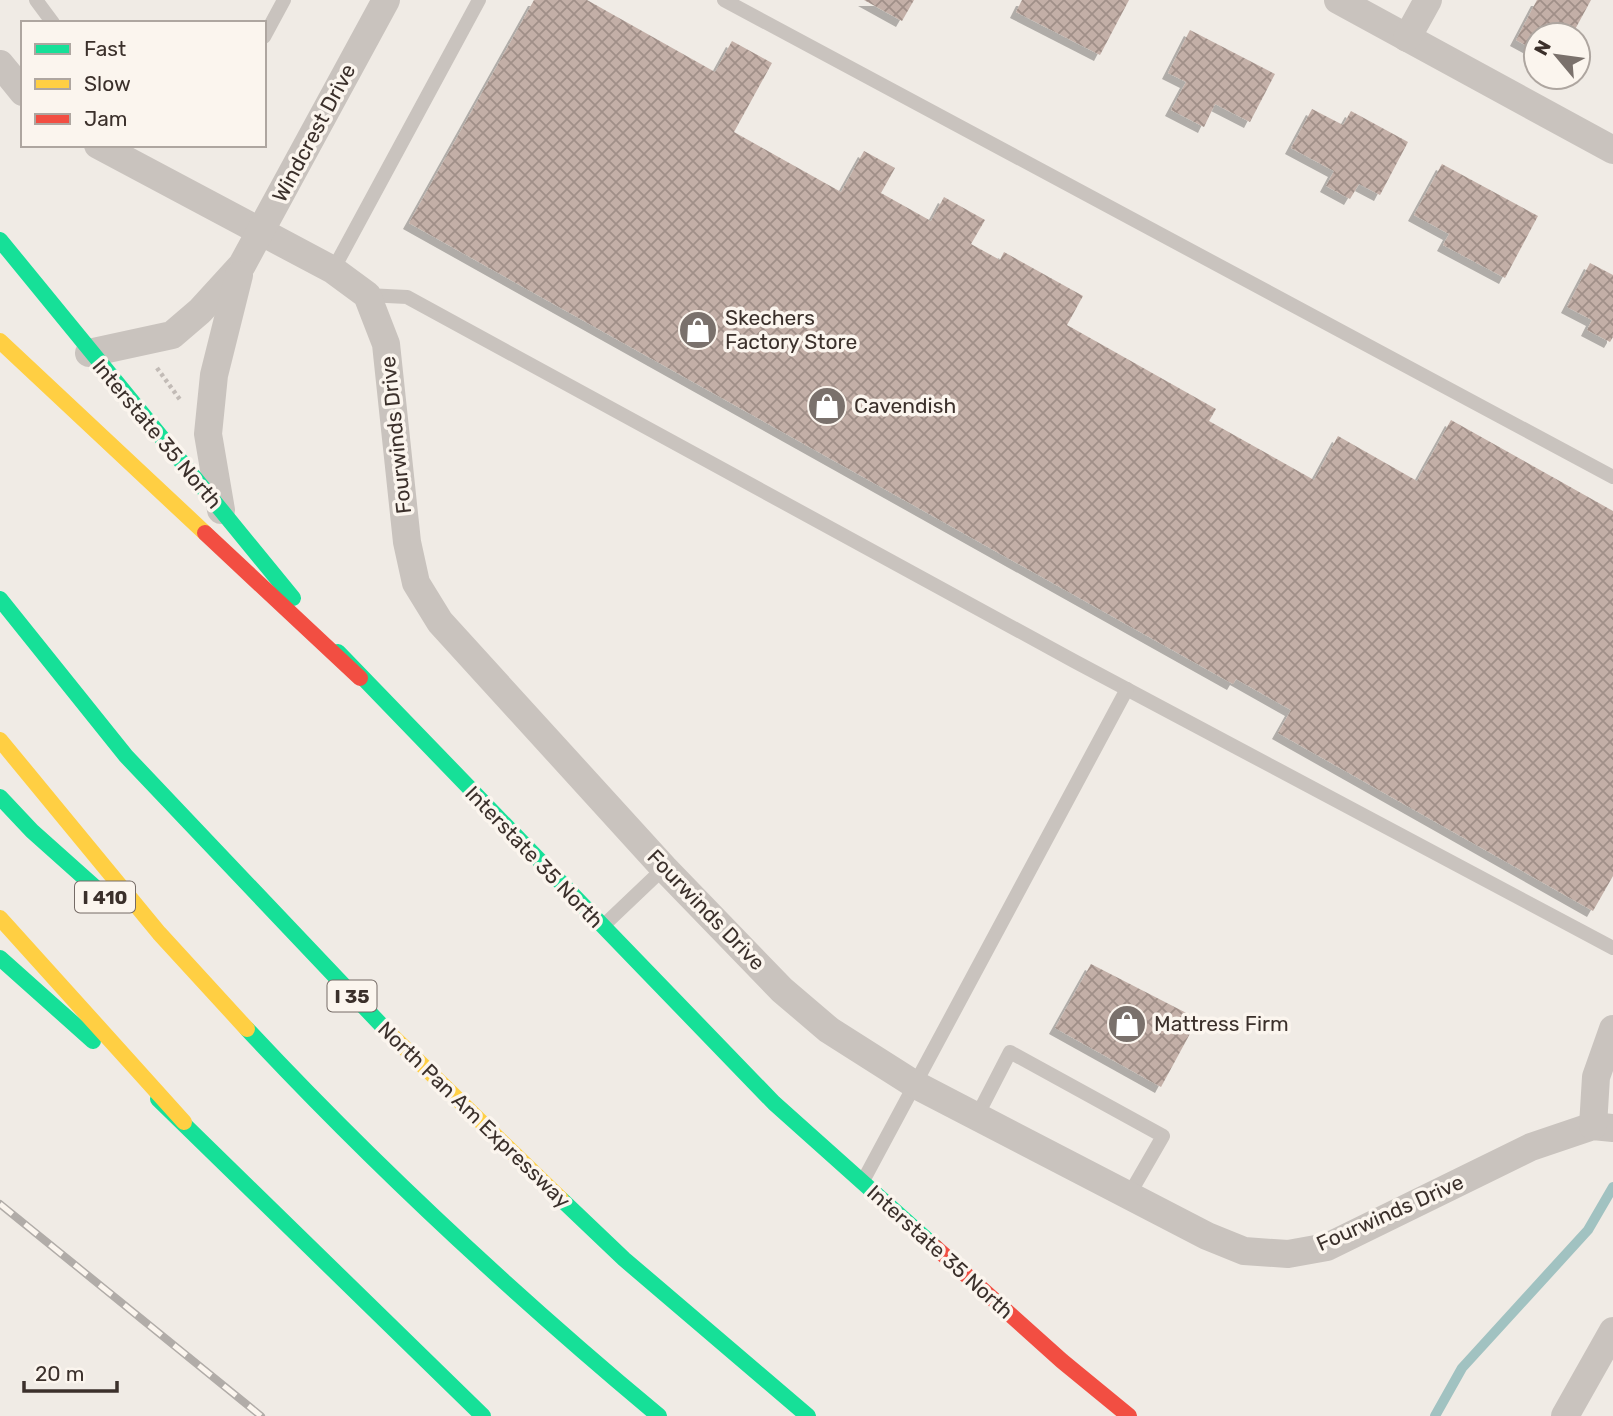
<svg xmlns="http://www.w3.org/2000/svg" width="1613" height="1416" font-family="Rubik,sans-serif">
<defs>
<pattern id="building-cross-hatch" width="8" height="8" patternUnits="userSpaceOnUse" patternTransform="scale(1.75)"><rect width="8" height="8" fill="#c3afa7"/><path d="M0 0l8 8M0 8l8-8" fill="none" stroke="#a08f88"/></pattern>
<filter id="shadow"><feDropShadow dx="-6" dy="6" stdDeviation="0" flood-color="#0004"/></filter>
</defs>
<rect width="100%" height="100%" fill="#f0ebe5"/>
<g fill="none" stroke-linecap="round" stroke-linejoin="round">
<!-- stream -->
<path stroke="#a1c2c1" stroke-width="10" d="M1435,1416l27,-48 126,-138 25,-43"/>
</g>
<!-- building -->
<g fill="url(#building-cross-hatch)" filter="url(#shadow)">
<path d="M534,0h53l128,72 17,-31 40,22 -38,69 107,60 23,-41 31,17 -14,25 50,28 13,-24 41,23 -14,24 29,16 4,-8 79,44 -16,29 149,84 -7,12 105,59 24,-44 79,45 34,-61 162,91v365l-20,35 -315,-178 13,-23 -55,-31 -3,5 -824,-461z"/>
<path d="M864,0h50l-12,21z"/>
<path d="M1022,0h107l-29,55 -84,-43z"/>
<path d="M1537,0h54l-19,35h-36v16l-20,-11z"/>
<path d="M1190,30l85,44 -25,48 -35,-18 -11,23 -33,-17 15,-28 -18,-9z"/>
<path d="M1312,109l31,16 8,-14 57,31 -28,53 -21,-11 -9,15 -24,-13 8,-15 -43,-23z"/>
<path d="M1442,164l96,52 -33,62 -62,-33 6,-11 -35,-19z"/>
<path d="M1590,263l23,12v62l-3,5 -23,-12 5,-10 -25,-13z"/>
<path d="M1091,964l107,55 -37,68 -106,-59z"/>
</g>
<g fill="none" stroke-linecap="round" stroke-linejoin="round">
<!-- path -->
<path stroke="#c2bbb6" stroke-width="4.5" stroke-dasharray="3.5 3.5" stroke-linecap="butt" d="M157,368l24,33"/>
<!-- lane -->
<g stroke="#c9c3be" stroke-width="14">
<path d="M36,0l17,23"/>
<path d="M724,0l889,477"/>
<path d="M264,37l20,-37"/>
<path d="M333,270l146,-270"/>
<path d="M367,295l40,2 667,364 539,287"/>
<path d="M603,926l61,-58"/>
<path d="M977,1116l33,-64 153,84 -34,59"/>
<path d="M863,1181l264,-492"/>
</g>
<!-- street -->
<g stroke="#c9c3be" stroke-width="28">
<path d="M1338,0l275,150"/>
<path d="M1407,38l21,-38"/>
<path d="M0,64l23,28"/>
<path d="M98,145l235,125 34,25 19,49 21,198 9,41 24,39 224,246 118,122 47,40 85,54 293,152 37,15 44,3 39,-7 204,-100 62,-21 20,2"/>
<path d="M89,353l83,-18 28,-24 42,-46 144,-265"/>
<path d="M221,510l-13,-76 6,-59 25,-100"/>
<path d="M1593,1126l3,-49 17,-48"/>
<path d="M1565,1416l48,-85"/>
</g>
<!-- fast -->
<g stroke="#16e098" stroke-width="16">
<path d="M0,240l293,358"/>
<path d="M0,599l126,157 260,274"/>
<path d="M338,652l436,451 161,144"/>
<path d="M0,797l32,34 75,67"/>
<path d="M0,958l93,83"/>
<path d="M247,1029c129,138 267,266 412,387"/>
<path d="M158,1099l325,317"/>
<path d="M561,1199l63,60 184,157"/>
</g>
<!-- slow -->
<g stroke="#ffcf43" stroke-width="16">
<path d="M0,341l205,192"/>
<path d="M0,740l159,193 88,96"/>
<path d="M0,918l184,204"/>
<path d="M386,1030l175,169"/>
</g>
<!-- jam -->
<g stroke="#f24e42" stroke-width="16">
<path d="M205,533l155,145"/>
<path d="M935,1247l127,114 67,55"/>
</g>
<defs>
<path id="rail" d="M0,1204l261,212"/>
</defs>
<!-- rail casing -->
<use href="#rail" stroke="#b1aca8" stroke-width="8"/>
<!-- rail -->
<use href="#rail" stroke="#fbf5ee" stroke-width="5" stroke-dasharray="16" stroke-linecap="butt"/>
</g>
<!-- icons -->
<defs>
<symbol id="shop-disc" viewBox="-11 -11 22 22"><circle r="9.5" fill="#7a716c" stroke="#fbf5ee"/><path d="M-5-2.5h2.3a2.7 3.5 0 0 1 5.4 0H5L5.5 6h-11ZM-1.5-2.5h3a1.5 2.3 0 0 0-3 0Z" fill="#fff"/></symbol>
</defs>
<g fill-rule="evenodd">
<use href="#shop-disc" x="676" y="308" width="44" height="44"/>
<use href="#shop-disc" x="805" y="384" width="44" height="44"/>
<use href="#shop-disc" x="1105" y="1002" width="44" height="44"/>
</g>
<g text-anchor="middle" stroke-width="7" stroke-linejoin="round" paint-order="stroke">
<!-- shield labels -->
<g fill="#fbf5ee" stroke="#756b66" stroke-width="2">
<rect x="75" y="881.5" width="60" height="31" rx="5"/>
<rect x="327.5" y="980.5" width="49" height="31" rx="5"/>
</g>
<g font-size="19" font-weight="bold" fill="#3b302b">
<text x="105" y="904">I 410</text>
<text x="352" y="1003">I 35</text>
</g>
<!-- street labels -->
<g font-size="21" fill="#3b302b" stroke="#fbf5ee">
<text transform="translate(314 133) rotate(-62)" y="7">Windcrest Drive</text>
<text transform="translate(157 434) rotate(50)" y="7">Interstate 35 North</text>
<text transform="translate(396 435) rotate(-96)" y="7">Fourwinds Drive</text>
<text transform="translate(534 857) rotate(46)" y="7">Interstate 35 North</text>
<text transform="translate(706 910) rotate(46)" y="7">Fourwinds Drive</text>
<text transform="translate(474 1115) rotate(44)" y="7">North Pan Am Expressway</text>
<text transform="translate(1390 1213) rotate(-24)" y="7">Fourwinds Drive</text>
<text transform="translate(940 1252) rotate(42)" y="7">Interstate 35 North</text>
</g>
<!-- poi labels -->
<g font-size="21" fill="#3b302b" stroke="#fbf5ee" text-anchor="start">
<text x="725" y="325">Skechers<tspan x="725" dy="24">Factory Store</tspan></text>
<text x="854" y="413">Cavendish</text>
<text x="1154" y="1031">Mattress Firm</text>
</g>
</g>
<!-- legend -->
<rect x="21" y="21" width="245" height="126" fill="#fbf5ee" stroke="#aea6a0" stroke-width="2"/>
<rect x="35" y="44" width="35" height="10" fill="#16e098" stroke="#aea6a0" stroke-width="2"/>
<text x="84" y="56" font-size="21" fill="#3b302b">Fast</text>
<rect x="35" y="79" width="35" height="10" fill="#ffcf43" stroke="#aea6a0" stroke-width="2"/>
<text x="84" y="91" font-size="21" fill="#3b302b">Slow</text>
<rect x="35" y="114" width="35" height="10" fill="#f24e42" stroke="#aea6a0" stroke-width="2"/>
<text x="84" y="126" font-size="21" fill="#3b302b">Jam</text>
<!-- north arrow -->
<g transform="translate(1557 56) rotate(299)"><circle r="33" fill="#fbf5ee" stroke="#aea6a0" stroke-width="2"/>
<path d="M0-5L12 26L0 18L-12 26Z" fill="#7a716c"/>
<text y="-10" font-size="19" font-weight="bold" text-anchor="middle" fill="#3b302b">N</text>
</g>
<!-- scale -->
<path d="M24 1381v10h93v-10" fill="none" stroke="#3b302b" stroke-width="3.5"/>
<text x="35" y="1381" font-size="21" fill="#3b302b" stroke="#fbf5ee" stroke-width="5" paint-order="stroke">20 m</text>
</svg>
